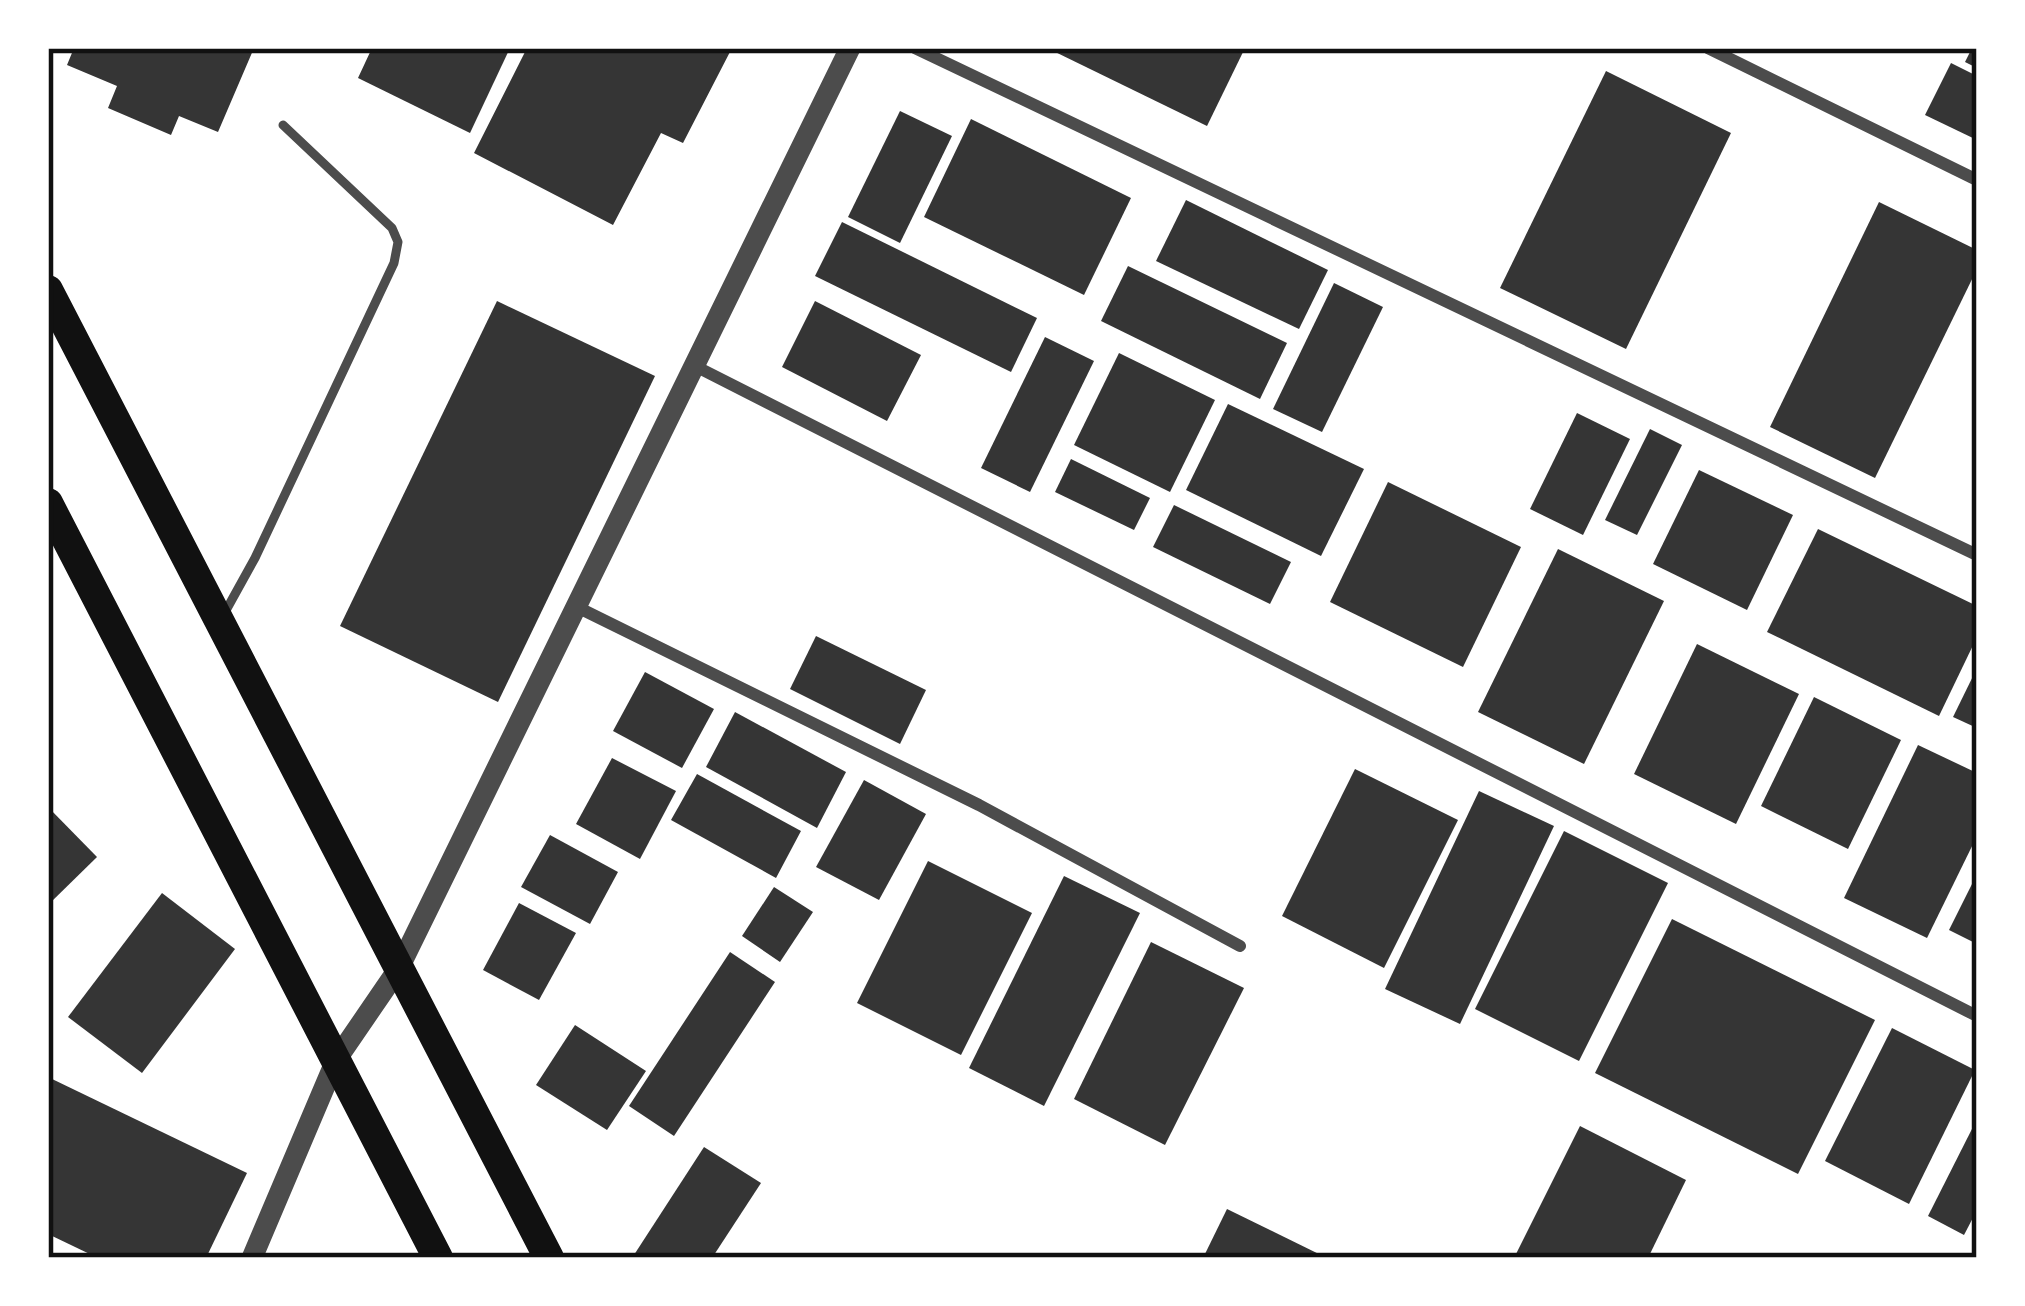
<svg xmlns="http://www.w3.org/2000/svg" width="2025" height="1306" font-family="'Source Sans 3',sans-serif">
<rect width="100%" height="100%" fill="#fff"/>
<!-- building -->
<g fill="#353535">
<path d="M74,48h180l-36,84 -39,-16 -8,19 -63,-27 9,-22 -50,-21z"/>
<path d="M372,48h138l-40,85 -112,-55z"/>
<path d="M527,48h205l-49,95 -22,-10 -48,92 -139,-72z"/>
<path d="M1047,48h198l-38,78z"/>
<path d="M1972,48h5v20l-12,-6z"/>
<path d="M1951,63l26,13v64l-52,-25z"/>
<path d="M1606,71l125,62 -105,216 -126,-61z"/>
<path d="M900,111l52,25 -52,107 -52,-26z"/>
<path d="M971,119l160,79 -47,97 -160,-78z"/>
<path d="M1186,200l142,70 -29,59 -143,-68z"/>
<path d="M1879,202l98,48v19l-102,209 -105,-51z"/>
<path d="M842,222l195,96 -26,54 -196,-96z"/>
<path d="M1128,266l159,77 -27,56 -159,-78z"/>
<path d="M1334,283l49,24 -61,125 -49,-23z"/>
<path d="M497,301l158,75 -157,326 -158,-76z"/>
<path d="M815,301l106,54 -34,66 -105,-54z"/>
<path d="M1045,337l49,24 -64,131 -49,-24z"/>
<path d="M1119,353l96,47 -45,92 -96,-47z"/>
<path d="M1228,404l136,65 -43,87 -135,-66z"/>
<path d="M1577,413l53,26 -47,96 -53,-26z"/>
<path d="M1650,429l32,16 -45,90 -32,-15z"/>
<path d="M1071,459l79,39 -16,32 -79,-38z"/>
<path d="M1699,470l94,45 -46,95 -94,-46z"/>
<path d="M1388,482l133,65 -58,120 -133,-65z"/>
<path d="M1174,505l117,57 -21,42 -117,-57z"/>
<path d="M1818,529l159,77v31l-38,79 -172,-84z"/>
<path d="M1558,549l106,52 -80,163 -106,-52z"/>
<path d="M816,636l110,54 -26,54 -110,-55z"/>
<path d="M1697,644l102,50 -63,130 -102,-50z"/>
<path d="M1977,668v60l-24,-11z"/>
<path d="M645,672l69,37 -32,59 -69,-37z"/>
<path d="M1814,697l87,43 -53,109 -87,-43z"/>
<path d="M735,712l111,60 -29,56 -111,-61z"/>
<path d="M1918,745l59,28v63l-50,102 -83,-40z"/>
<path d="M612,758l64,33 -36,68 -64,-35z"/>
<path d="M1355,769l103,51 -74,148 -102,-52z"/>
<path d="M697,774l104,57 -25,47 -105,-58z"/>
<path d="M864,780l62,34 -47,86 -63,-33z"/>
<path d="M1479,791l75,35 -94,198 -75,-35z"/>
<path d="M48,807l49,50 -49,48z"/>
<path d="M1564,831l104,52 -89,178 -104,-52z"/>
<path d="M550,835l68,37 -28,52 -69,-37z"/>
<path d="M928,861l104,52 -71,142 -104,-52z"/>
<path d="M1977,874v70l-28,-14z"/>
<path d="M1064,876l76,37 -96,193 -75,-38z"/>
<path d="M774,887l39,25 -33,50 -38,-26z"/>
<path d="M162,893l73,56 -93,124 -74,-56z"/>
<path d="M519,903l57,30 -37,67 -56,-30z"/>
<path d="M1672,919l203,101 -77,154 -203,-101z"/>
<path d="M1151,942l93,46 -79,157 -91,-46z"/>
<path d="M730,952l45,30 -101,154 -45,-30z"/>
<path d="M575,1025l71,46 -39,59 -71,-45z"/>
<path d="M1892,1028l83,42 -66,134 -84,-43z"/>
<path d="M50,1078l197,95 -41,85h-108l-50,-24z"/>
<path d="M1977,1119v91l-13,25 -36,-19z"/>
<path d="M1580,1126l106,54 -38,78h-134z"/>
<path d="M704,1147l57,36 -49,75h-80z"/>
<path d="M1227,1209l100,49h-124z"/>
</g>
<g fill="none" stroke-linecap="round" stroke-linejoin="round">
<!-- service -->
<path stroke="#4c4c4c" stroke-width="9" d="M224,614l31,-56 139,-295 4,-21 -6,-14 -109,-103"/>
<!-- minor -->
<g stroke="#4c4c4c" stroke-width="12">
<path d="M915,48l1062,507"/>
<path d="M1708,48l269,132"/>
<path d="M695,366l1282,650"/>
<path d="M577,607l402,198 261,141"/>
</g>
<!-- tertiary -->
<path stroke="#4c4c4c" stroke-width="21" d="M252,1258l84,-198 63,-92 451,-920"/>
<!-- primary -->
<g stroke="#111" stroke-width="30">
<path d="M48,290l501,968"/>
<path d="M48,503l390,755"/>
</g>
</g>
<!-- border -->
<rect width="2025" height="1306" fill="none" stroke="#ffffff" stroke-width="102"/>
<rect x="51" y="51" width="1923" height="1204" fill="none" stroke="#111" stroke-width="4.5"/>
</svg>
